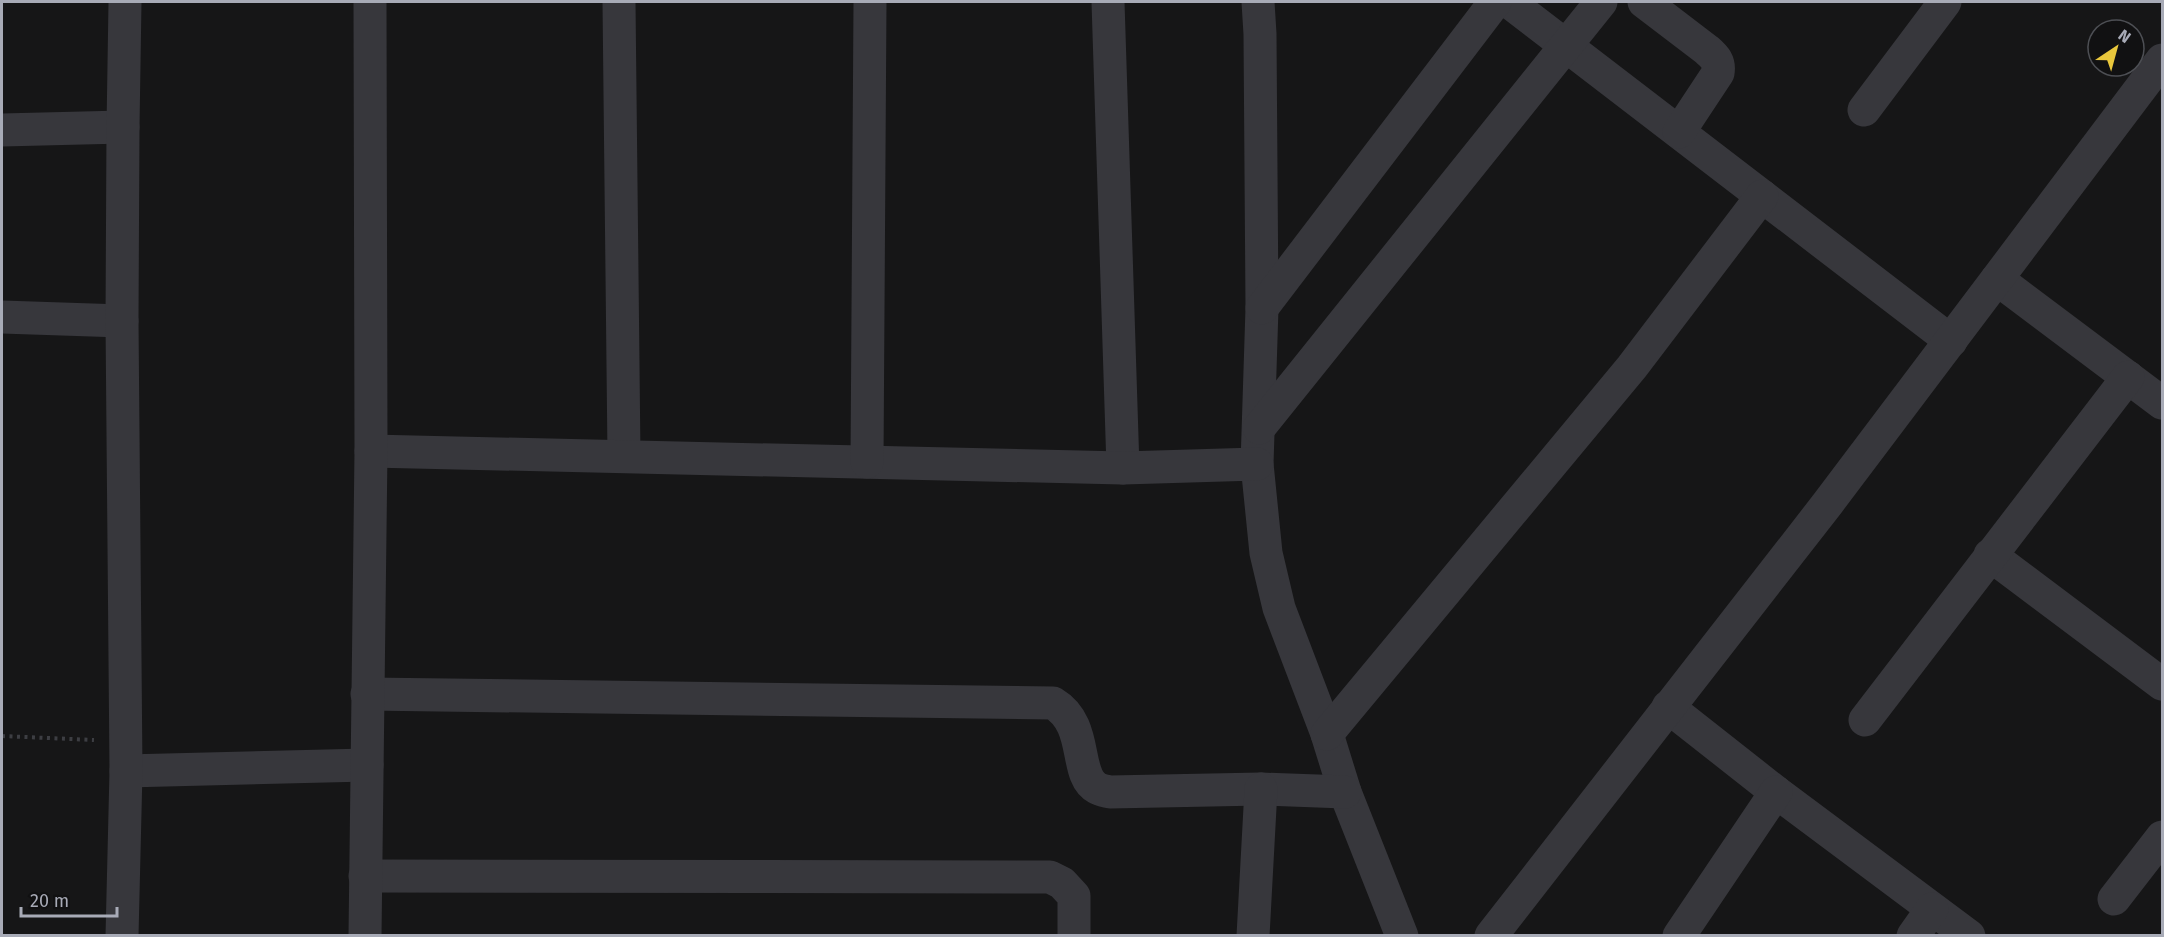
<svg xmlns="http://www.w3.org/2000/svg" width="2164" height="937" font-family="'Fira Sans',sans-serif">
<rect width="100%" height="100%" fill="#161617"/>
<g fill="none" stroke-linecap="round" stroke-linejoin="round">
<!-- path -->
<path stroke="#3d3e43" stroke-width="4" stroke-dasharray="3 4.5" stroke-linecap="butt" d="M2,736l92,4"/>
<!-- minor -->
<g stroke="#37373c" stroke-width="33">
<path d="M619,2l5,454"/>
<path d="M1108,2l15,466"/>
<path d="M1258,2l2,32 2,274 -5,156 9,89 13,55 48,126 18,58 57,144"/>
<path d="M1509,2l442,339"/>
<path d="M1644,2l63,48c8,7 13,12 11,23l-39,59"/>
<path d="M1864,110l81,-108"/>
<path d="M2,130l121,-3"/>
<path d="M1997,279l165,124"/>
<path d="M1262,308l233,-306"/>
<path d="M2,317l120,4"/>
<path d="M1259,428l342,-426"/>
<path d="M371,451l752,17 134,-4"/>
<path d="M867,462l3,-460"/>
<path d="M1990,555l172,129"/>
<path d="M367,694l686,9c37,22 20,72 44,85 3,2 9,3 13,4l151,-3 84,3"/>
<path d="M1668,707l108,85 193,144"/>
<path d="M1865,720l263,-343"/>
<path d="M1327,734l305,-367 130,-171"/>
<path d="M126,771l241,-6"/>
<path d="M365,876l685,1 12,6 12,13v40"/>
<path d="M2114,899l48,-62"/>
<path d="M122,936l4,-165 -4,-450 1,-194 2,-125"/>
<path d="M365,936l6,-485 -1,-449"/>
<path d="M1253,936l8,-147"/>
<path d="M1491,936l337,-433 334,-443"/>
<path d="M1679,936l97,-144"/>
<path d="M1913,936l19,-27"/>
</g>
</g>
<!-- border -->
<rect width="2164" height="937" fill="none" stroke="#a8abb7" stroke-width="6"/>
<!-- north arrow -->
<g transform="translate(2116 48) rotate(36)"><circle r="28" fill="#111112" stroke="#4d4f54" stroke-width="1.5"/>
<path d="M0-4.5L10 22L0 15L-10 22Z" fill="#e9c73c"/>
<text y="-9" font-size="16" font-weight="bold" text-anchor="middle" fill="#a8abb7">N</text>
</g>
<!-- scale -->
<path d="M21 907v9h96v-9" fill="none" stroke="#a8abb7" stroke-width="3"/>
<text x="30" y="907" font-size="18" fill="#a8abb7" stroke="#111112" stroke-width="4.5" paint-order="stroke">20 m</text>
</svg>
